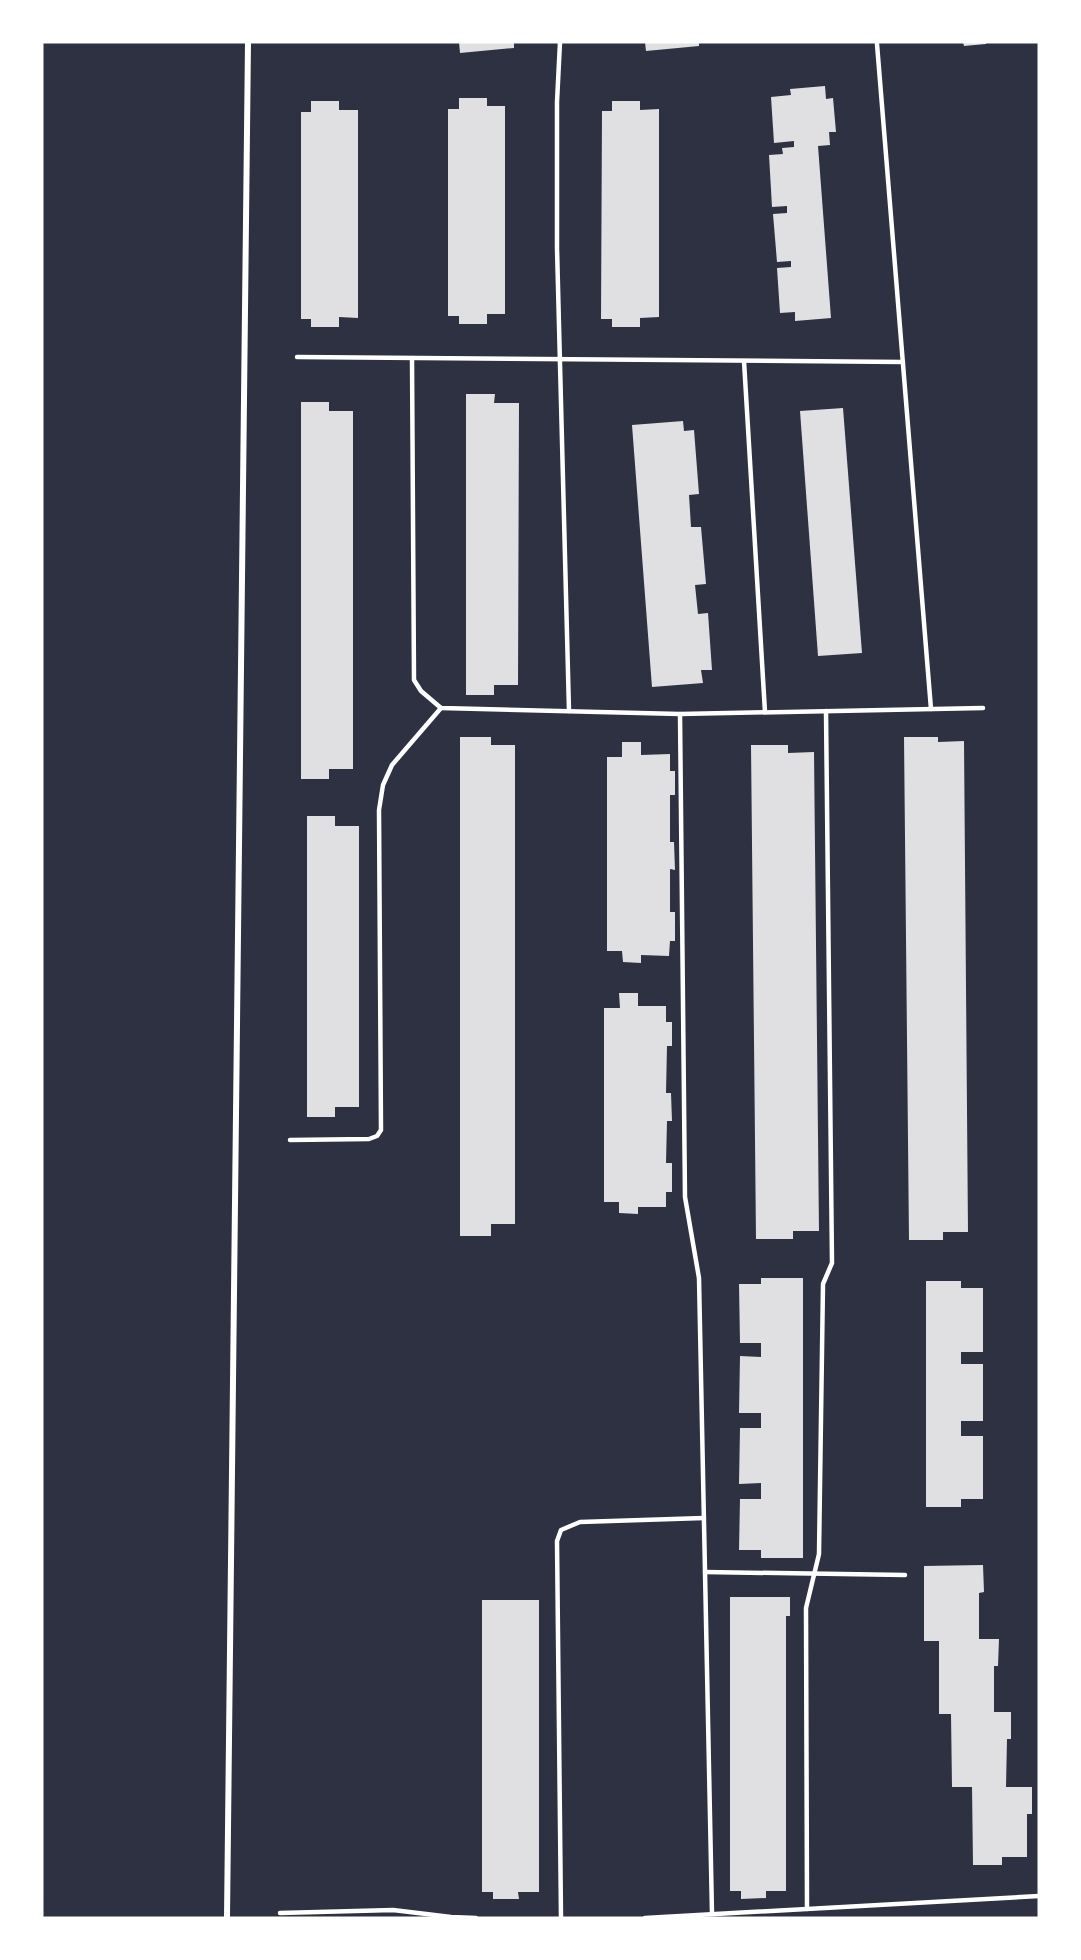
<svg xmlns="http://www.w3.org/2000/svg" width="1081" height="1960" font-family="'IBM Plex Sans',sans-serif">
<rect width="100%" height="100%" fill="#2d3142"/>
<!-- building -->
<g fill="#e0e0e3">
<path d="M459,42h55v6l-54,5z"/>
<path d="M645,42h54v4l-53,5z"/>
<path d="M963,42h23v2l-22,2z"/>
<path d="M825,86l1,13 7,-1 3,34h-7l1,13 -12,1 13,172 -36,3v-9l-15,1 -3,-45 14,-1v-6l-14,1 -4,-48 14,-1v-7l-15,1 -3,-52 14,-1 -1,-6 12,-1v-6l-20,2 -3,-46 20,-2 -1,-6z"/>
<path d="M459,98h28v8h18v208h-18v10h-28v-8h-11v-207h11z"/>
<path d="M311,101h28v9h19v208l-19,-1v10h-28v-8h-10v-207h10z"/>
<path d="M612,101h28v9l19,-1v208l-19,1v9h-28v-8h-11l1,-208h10z"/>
<path d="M466,394h29l-1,9h25l-1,282h-24v10h-28z"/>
<path d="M301,402h28v9h24v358h-24v10h-28z"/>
<path d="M843,408l19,245 -44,3 -18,-245z"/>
<path d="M683,421l1,10 10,-1 5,64 -10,1 2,32h10l5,57 -11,1 3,29 10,-1 4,57h-11l2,13 -51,4 -20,-262z"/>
<path d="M460,737h31v8h24v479h-24v12h-31z"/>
<path d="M904,737h34v5l26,-1 4,491h-25v8h-34z"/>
<path d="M622,742h19v13l29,-1v17h5v24h-5v47h4l1,28 -5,-1v43h5v29h-5l-1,15 -28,-1v8l-18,-1 -1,-11h-15v-194h15z"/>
<path d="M751,745h37v8l26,-1 5,479h-26v8h-37z"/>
<path d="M307,816h28v10h24v281h-24v10h-28z"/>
<path d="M619,993h19v13h28v16h6v24h-5l-1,47h5l1,28h-5l-1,42h6v29h-6v15h-28v7l-19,-1v-11h-15v-194h16z"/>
<path d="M761,1278h42v280h-42v-8h-22l1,-51h21v-16l-22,1 1,-56h21v-15h-22l1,-57 21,1v-14h-21l-1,-59h22z"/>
<path d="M926,1281h35v7h22v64h-22v12h22v57h-22v15h22v63h-22v8h-35z"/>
<path d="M983,1565l1,27 -5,1v46h20l-1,27h-4v46h17v27h-4l-1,48h26v27h-5v43h-25v8h-29l-1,-78h-20l-1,-73h-12v-73h-15v-75z"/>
<path d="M730,1597h60v19h-4v275h-20v7l-25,1v-8h-11z"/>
<path d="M482,1600h57v292h-21l1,7h-26v-7h-11z"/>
</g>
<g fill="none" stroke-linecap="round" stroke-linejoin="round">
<!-- service -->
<g stroke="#fff" stroke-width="4.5">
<path d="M560,42l-3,60v146l12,463"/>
<path d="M877,44l54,665"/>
<path d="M297,357l606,5"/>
<path d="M412,358l2,322 7,11 20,17 239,6 303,-6"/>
<path d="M744,361l21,351"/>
<path d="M680,714l5,483 14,81 13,636"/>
<path d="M290,1140l79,-1 8,-3 4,-6 -2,-320 4,-25 9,-20 49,-57"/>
<path d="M705,1572l200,3"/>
<path d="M807,1909l-1,-301 13,-54 4,-270 9,-21 -6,-552"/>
<path d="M280,1913l113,-3 58,7 25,1"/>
<path d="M561,1918l-4,-377 4,-11 19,-8 124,-4"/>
<path d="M645,1918l394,-22"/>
</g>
<!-- minor -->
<path stroke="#fff" stroke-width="6" d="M227,1918l21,-1876"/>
</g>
<!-- border -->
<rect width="1081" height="1960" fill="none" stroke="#ffffff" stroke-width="87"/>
</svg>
